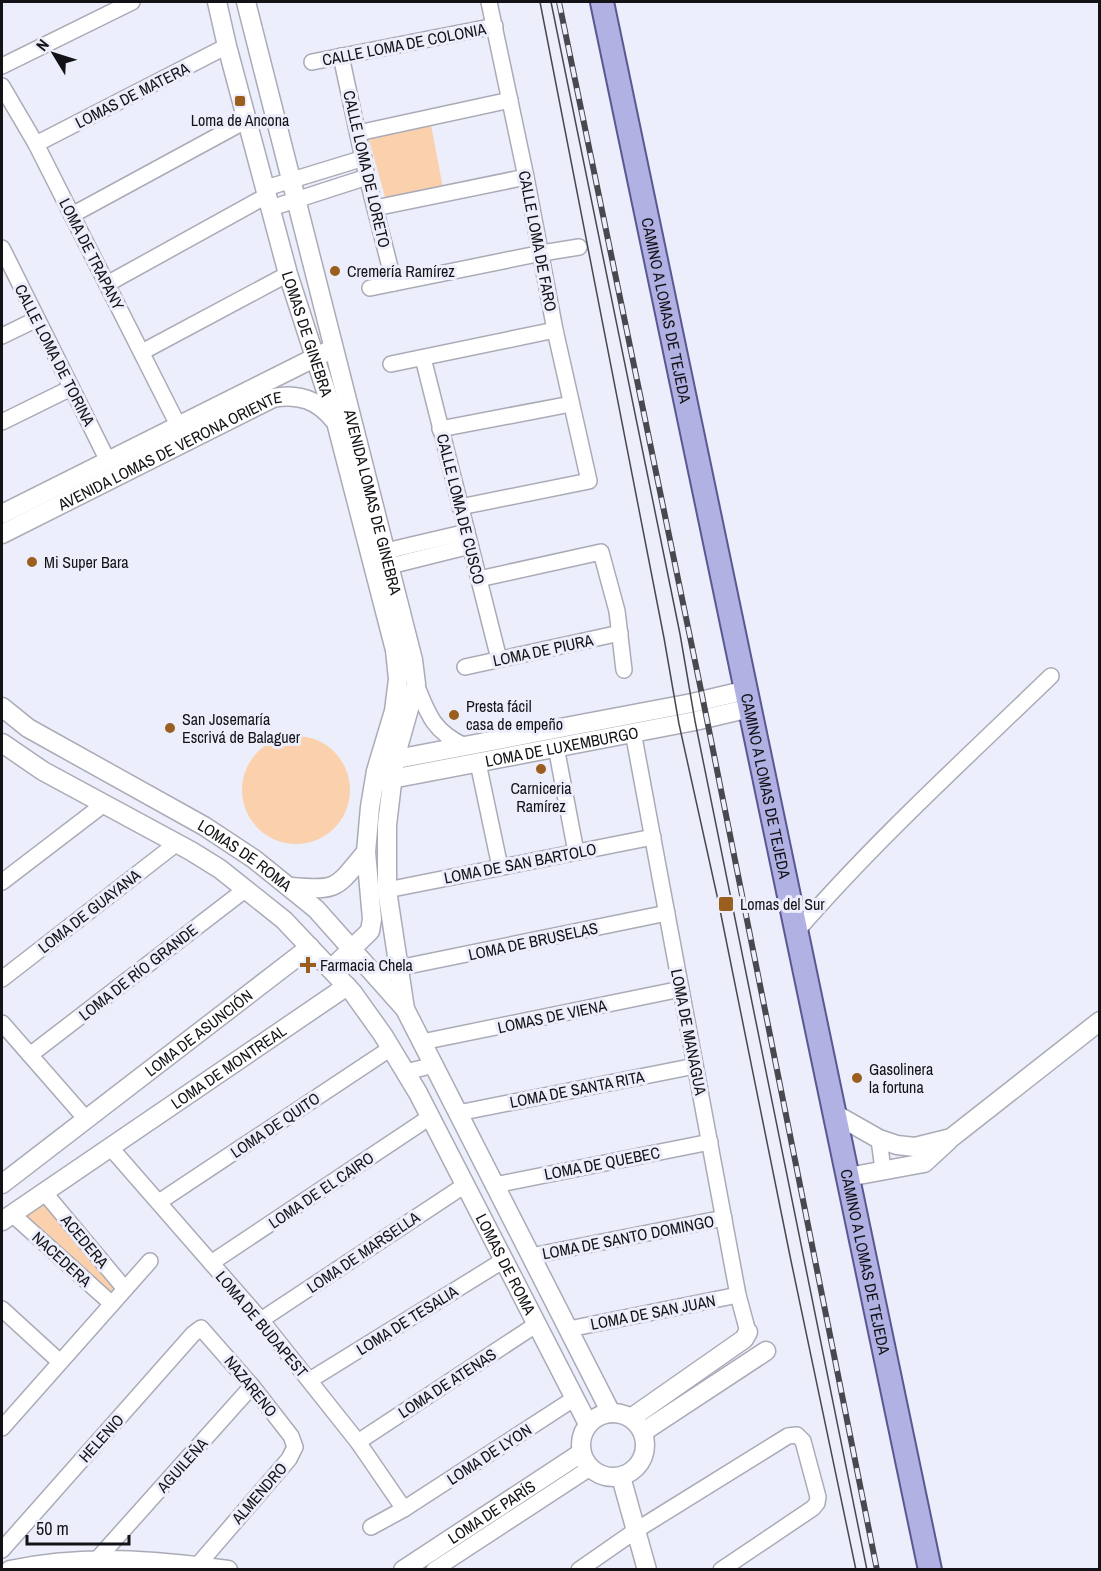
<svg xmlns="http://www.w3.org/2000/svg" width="1101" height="1571" font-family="'Archivo Narrow',sans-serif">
<rect width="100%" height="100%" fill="#edeefb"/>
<!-- green -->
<g fill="#fad1ac">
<path d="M431,125l12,63 -58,9 -17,-61z"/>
<circle cx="296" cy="790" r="54"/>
<path d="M40,1201l76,86 -7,8 -89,-80z"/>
</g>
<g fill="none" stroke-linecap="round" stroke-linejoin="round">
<defs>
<g id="minor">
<path d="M341,56l26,121 27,106"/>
<path d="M312,62l183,-36"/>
<path d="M2,66l130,-64"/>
<path d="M2,86l34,58 142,281"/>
<path d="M358,133l152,-33"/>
<path d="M36,144l191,-98"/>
<path d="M266,188l98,-30"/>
<path d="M271,208l96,-31"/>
<path d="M375,208l151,-31"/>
<path d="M72,215l175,-95"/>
<path d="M2,248l106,213"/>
<path d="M107,284l161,-89"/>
<path d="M370,288l172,-35 37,-6"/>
<path d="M2,336l35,-17"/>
<path d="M142,352l146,-78"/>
<path d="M423,358l76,301"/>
<path d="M391,364l164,-34"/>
<path d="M2,422l69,-34"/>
<path d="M440,429l131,-25"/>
<path d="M460,507l129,-26 -34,-151 -29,-153 -37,-175"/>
<path d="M386,551l81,-19"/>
<path d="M390,566l80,-20"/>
<path d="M479,579l122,-27 16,59 7,59"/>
<path d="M465,667l155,-34"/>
<path d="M416,684c12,31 18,48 49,62"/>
<path d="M633,732l105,563 10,37"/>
<path d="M556,747l20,105"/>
<path d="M478,763l22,104"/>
<path d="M2,882l102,-78"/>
<path d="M387,890l266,-53"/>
<path d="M797,931c79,-91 168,-172 254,-255"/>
<path d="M378,978l20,-10 269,-55"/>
<path d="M2,979l175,-136"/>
<path d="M2,1023l84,96"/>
<path d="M422,1042l259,-53"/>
<path d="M30,1055l216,-166"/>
<path d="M406,1072l28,-7"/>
<path d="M458,1113l237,-47"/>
<path d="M879,1139l4,31"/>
<path d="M110,1147l151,173 97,122 46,67"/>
<path d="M495,1185l215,-43"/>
<path d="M44,1192l81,97"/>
<path d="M159,1202l232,-154"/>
<path d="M12,1214l100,90"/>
<path d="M531,1256l193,-38"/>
<path d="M211,1263l219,-146"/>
<path d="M2,1309l58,53"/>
<path d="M261,1320l204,-135"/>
<path d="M569,1329l169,-34"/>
<path d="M310,1380l194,-120"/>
<path d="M2,1428l148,-167"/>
<path d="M358,1442l179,-118"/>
<path d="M371,1527l33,-18 171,-111"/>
<path d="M2,1550l191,-216 8,-6 51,58 39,50 4,11 -6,12 -92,107"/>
<path d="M92,1565l160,-179"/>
<path d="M434,1570l156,-102"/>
<path d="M579,1570l56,-39 153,-95 9,-1 6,6 15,56 -1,6 -4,5 -92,62"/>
</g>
<g id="tertiary">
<path id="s1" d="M217,2l10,44 61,228 48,148 59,228 3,29 -4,32 -18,60 -6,36 -4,45 6,67 -2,12 -39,38"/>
<path id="s2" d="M246,2l167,658 3,24 -21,74 -8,67v65l18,119"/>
<path d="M2,514l324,-162"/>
<path id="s3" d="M2,534l271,-136c26,-5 45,2 61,22"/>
<path id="s4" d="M2,707l26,21 176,98 50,33 62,50 89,100 206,404"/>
<path id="s5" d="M2,743l41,28 148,80 29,18 64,51 69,73 30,42 35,58 170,331"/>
<path d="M386,761l306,-58 55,-13"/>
<path id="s6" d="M381,781l314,-60 55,-13"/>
<path d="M291,887c48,4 45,1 75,-35"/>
<path d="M835,1114l44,25 18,6 18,2 36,-9 149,-117"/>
<path d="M848,1177l76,-14 24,-22"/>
<path id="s7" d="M2,1184l308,-237"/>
<path id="s8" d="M2,1221l345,-235"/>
<circle cx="613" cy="1445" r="32"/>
<path d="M631,1418l113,-79 4,-7"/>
<path d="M643,1432l123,-81"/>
<path d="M621,1477l26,93"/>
<path d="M10,1570c74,-16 144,-10 218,0"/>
<path id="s9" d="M403,1570l178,-117"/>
</g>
<g id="primary">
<path id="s10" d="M602,2l328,1568"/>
</g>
</defs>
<!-- minor casing -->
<use href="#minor" stroke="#aaabb7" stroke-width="18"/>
<!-- tertiary casing -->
<use href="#tertiary" stroke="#aaabb7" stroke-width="21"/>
<!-- primary casing -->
<use href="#primary" stroke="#595891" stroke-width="26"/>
<!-- minor -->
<use href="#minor" stroke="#fff" stroke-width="15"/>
<!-- tertiary -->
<use href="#tertiary" stroke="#fff" stroke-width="18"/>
<!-- primary -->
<use href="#primary" stroke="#b2b1e4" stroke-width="22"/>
<!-- tram -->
<g stroke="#48484f" stroke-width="1.5">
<path d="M540,2l124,636 15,86 39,176 72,356 66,314"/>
<path d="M551,2l129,632 15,87 172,849"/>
</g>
<defs>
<path id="rail" d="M559,2l144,698 174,870"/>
</defs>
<!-- rail casing -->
<use href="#rail" stroke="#48484f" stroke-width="6"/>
<!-- rail -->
<use href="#rail" stroke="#edeefb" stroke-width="4" stroke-dasharray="11" stroke-linecap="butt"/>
</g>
<!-- markers -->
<g fill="#9a5f1f" stroke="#edeefb" stroke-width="2">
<rect x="234" y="95" width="12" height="12" rx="3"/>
<circle cx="335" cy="271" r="6"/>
<circle cx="32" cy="562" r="6"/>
<circle cx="454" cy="715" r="6"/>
<circle cx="170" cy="728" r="6"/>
<circle cx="541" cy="769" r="6"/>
<rect x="718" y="896" width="16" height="16" rx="3"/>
<path d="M305 956h6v6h6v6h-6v6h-6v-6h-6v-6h6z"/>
<circle cx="857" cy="1078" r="6"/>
</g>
<g text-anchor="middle" stroke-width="6" stroke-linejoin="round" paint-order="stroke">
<!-- street labels -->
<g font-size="16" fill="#131317" stroke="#edeefb">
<text transform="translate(404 44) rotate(-11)" y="6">CALLE LOMA DE COLONIA</text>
<text transform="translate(132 95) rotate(-27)" y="6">LOMAS DE MATERA</text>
<text transform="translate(367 169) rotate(77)" y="6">CALLE LOMA DE LORETO</text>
<text transform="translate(538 241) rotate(79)" y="6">CALLE LOMA DE FARO</text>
<text transform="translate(92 254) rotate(63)" y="6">LOMA DE TRAPANY</text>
<text dy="6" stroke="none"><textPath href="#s10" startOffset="315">CAMINO A LOMAS DE TEJEDA</textPath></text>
<text dy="6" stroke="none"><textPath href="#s1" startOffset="344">LOMAS DE GINEBRA</textPath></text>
<text transform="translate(55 355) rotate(63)" y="6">CALLE LOMA DE TORINA</text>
<text dy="6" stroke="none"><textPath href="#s3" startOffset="188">AVENIDA LOMAS DE VERONA ORIENTE</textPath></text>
<text dy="6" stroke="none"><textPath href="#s2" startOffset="516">AVENIDA LOMAS DE GINEBRA</textPath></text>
<text transform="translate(461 509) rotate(76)" y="6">CALLE LOMA DE CUSCO</text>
<text transform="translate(543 650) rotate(-12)" y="6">LOMA DE PIURA</text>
<text dy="6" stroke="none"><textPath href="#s6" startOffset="184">LOMA DE LUXEMBURGO</textPath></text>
<text dy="6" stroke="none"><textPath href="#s10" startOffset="801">CAMINO A LOMAS DE TEJEDA</textPath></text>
<text dy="6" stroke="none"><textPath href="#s4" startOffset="285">LOMAS DE ROMA</textPath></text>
<text transform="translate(520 863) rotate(-11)" y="6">LOMA DE SAN BARTOLO</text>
<text transform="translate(89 911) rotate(-38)" y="6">LOMA DE GUAYANA</text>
<text transform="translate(533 941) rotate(-12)" y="6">LOMA DE BRUSELAS</text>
<text transform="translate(138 972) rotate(-38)" y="6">LOMA DE RÍO GRANDE</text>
<text transform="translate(552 1016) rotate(-12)" y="6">LOMAS DE VIENA</text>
<text transform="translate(689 1032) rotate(79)" y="6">LOMA DE MANAGUA</text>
<text dy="6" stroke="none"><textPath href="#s7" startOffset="248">LOMA DE ASUNCIÓN</textPath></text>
<text dy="6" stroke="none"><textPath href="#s8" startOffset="274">LOMA DE MONTREAL</textPath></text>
<text transform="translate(577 1089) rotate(-11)" y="6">LOMA DE SANTA RITA</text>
<text transform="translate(275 1125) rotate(-34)" y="6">LOMA DE QUITO</text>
<text transform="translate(602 1163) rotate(-11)" y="6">LOMA DE QUEBEC</text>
<text transform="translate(321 1190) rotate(-34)" y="6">LOMA DE EL CAIRO</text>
<text transform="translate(628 1237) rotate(-11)" y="6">LOMA DE SANTO DOMINGO</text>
<text transform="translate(85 1241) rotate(50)" y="6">ACEDERA</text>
<text transform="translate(363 1252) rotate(-34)" y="6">LOMA DE MARSELLA</text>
<text transform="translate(62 1259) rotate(42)" y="6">NACEDERA</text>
<text dy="6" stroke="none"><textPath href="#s10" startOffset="1287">CAMINO A LOMAS DE TEJEDA</textPath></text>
<text dy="6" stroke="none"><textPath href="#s5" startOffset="746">LOMAS DE ROMA</textPath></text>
<text transform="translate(653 1312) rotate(-11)" y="6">LOMA DE SAN JUAN</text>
<text transform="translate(407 1320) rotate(-32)" y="6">LOMA DE TESALIA</text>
<text transform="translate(262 1324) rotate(50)" y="6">LOMA DE BUDAPEST</text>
<text transform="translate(447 1383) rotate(-33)" y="6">LOMA DE ATENAS</text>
<text transform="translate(251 1386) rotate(51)" y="6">NAZARENO</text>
<text transform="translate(101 1438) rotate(-48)" y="6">HELENIO</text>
<text transform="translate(489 1454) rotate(-33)" y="6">LOMA DE LYON</text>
<text transform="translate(182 1465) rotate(-48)" y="6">AGUILEÑA</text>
<text transform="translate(259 1493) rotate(-49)" y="6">ALMENDRO</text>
<text dy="6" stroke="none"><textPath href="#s9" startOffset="106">LOMA DE PARÍS</textPath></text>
</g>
<!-- poi labels -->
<g font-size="16" fill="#131317" stroke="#edeefb" text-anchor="start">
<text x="240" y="126" text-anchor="middle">Loma de Ancona</text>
<text x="347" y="277">Cremería Ramírez</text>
<text x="44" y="568">Mi Super Bara</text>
<text x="466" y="712">Presta fácil<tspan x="466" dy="18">casa de empeño</tspan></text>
<text x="182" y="725">San Josemaría<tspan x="182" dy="18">Escrivá de Balaguer</tspan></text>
<text x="541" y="794" text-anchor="middle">Carniceria<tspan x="541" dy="18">Ramírez</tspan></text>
<text x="740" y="910">Lomas del Sur</text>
<text x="320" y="971">Farmacia Chela</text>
<text x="869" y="1075">Gasolinera<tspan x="869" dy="18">la fortuna</tspan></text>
</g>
</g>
<!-- border -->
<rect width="1101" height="1571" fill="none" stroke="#131317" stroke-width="6"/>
<!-- north arrow -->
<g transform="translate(54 54) rotate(308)" stroke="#edeefb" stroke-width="4.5" paint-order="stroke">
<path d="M0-4.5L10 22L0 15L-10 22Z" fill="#131317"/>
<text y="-9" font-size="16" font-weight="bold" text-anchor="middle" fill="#131317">N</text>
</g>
<!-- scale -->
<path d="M27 1535v9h102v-9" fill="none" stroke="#131317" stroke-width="3"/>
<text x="36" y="1535" font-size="18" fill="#131317" stroke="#edeefb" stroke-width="4.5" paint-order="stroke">50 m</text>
</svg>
